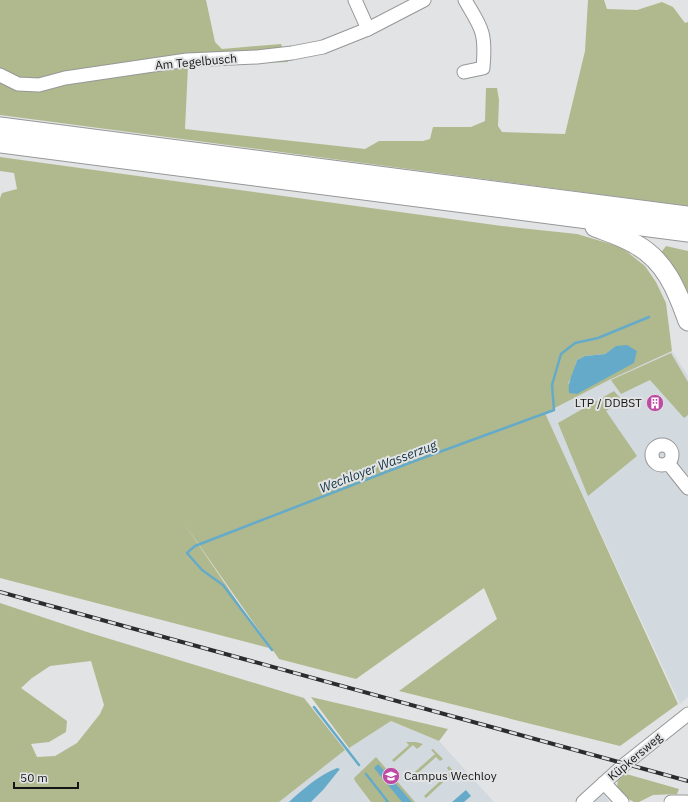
<svg xmlns="http://www.w3.org/2000/svg" width="688" height="802" font-family="'IBM Plex Sans',sans-serif">
<rect width="100%" height="100%" fill="#e2e3e4"/>
<!-- built -->
<g fill="#d2dae0">
<path d="M672,351l16,25v321l-8,7 -135,-291 64,-33z"/>
<path d="M391,721l48,20 55,61h-215l66,-52z"/>
<path d="M603,794l7,8h-16z"/>
</g>
<!-- green -->
<g fill="#b0b98d" fill-rule="evenodd">
<path d="M0,0h206l9,42 7,7 59,-5 7,18 -100,4 -3,63 180,20 14,-8h44l7,-2 3,-12h38l14,-6 1,-33h11l2,12 -1,26 4,6 63,2 20,-83 3,-51h16l3,9 30,1 25,-8 11,5 12,16 3,-1v184l-688,-91z"/>
<path d="M0,157l502,69 75,8 44,13 24,19 11,16 10,21 6,48 -63,29 -64,33 133,291 -58,42 -221,-55 98,-72 -13,-31 -128,91 -77,-20 -96,-137 86,126 -269,-70v-380l2,-5 15,-4 -3,-16 -14,-2zM616,346l-48,38 5,-10 4,-14 8,-4 20,-2z"/>
<path d="M666,246l22,5v50l-28,-47z"/>
<path d="M671,353l17,29v33l-4,3 -34,-38 -29,14 -10,-14z"/>
<path d="M614,391l9,10 -17,10 31,45 -49,40 -30,-73z"/>
<path d="M0,603l87,29 217,66 41,52 -66,52h-279zM91,661l13,44 -4,9 -23,29 -22,13 -18,1 -6,-13 18,-2 17,-10 1,-11 -46,-33 11,-10 18,-12z"/>
<path d="M311,697l137,32 -9,12 -48,-20 -42,27z"/>
<path d="M406,742h10l7,2 -6,5 -4,-4 -19,17 -2,-2 17,-15z"/>
<path d="M433,749l10,10 -3,2 -4,-4 -26,23 -2,-2 27,-24 -4,-4z"/>
<path d="M376,757l39,45h-44l-16,-21 -1,-3z"/>
<path d="M449,766l9,11 -2,2 -4,-5 -26,24 -2,-2 26,-24 -3,-4z"/>
<path d="M623,773l56,16 -2,5 -24,1 -14,7h-5l-11,-6 -6,-9 1,-9z"/>
</g>
<!-- water -->
<g fill="#65abc9">
<path d="M627,345l10,6 -3,12 -57,31 -8,-1c-2,-11 5,-22 8,-33l8,-4 20,-2 11,-8z"/>
<path d="M378,764l34,38h-10l-28,-34z"/>
<path d="M337,768l3,1 -17,21 -12,12h-22c14,-13 30,-27 48,-34z"/>
<path d="M466,790l5,6 -7,6h-12z"/>
</g>
<g fill="none" stroke-linecap="round" stroke-linejoin="round">
<!-- stream -->
<g stroke="#65abc9" stroke-width="2.5">
<path d="M272,650l-49,-65 -21,-15 -15,-17 8,-7 217,-84 142,-52 -2,-25 9,-31 14,-11 23,-5 51,-21"/>
<path d="M314,707l45,58"/>
<path d="M366,774l22,28"/>
</g>
<defs>
<g id="minor">
<path d="M355,0l13,29"/>
<path d="M464,72l19,-4c1,-11 2,-24 -1,-35 -3,-11 -11,-22 -17,-33"/>
<path d="M0,75l18,9 21,1 26,-7 122,-18 70,-3 35,-4 31,-6 45,-18 56,-29"/>
<circle cx="662" cy="455" r="10"/>
<path d="M668,463l20,25"/>
<path d="M604,783l18,19"/>
<path d="M583,802l42,-38 63,-50"/>
<path d="M671,802h15"/>
</g>
<g id="highway">
<path d="M0,127l688,89"/>
<path d="M0,143l688,89"/>
<path d="M595,227c13,5 27,9 40,17 30,16 42,46 53,77"/>
</g>
</defs>
<!-- minor casing -->
<use href="#minor" stroke="#969798" stroke-width="15"/>
<!-- highway casing -->
<use href="#highway" stroke="#969798" stroke-width="21"/>
<!-- minor -->
<use href="#minor" stroke="#fff" stroke-width="13"/>
<!-- highway -->
<use href="#highway" stroke="#fff" stroke-width="19"/>
<defs>
<path id="rail" d="M0,592l688,189"/>
</defs>
<!-- rail casing -->
<use href="#rail" stroke="#2b2c2d" stroke-width="4"/>
<!-- rail -->
<use href="#rail" stroke="#e2e3e4" stroke-width="2.5" stroke-dasharray="8" stroke-linecap="butt"/>
</g>
<!-- icons -->
<defs>
<symbol id="building-disc" viewBox="-11 -11 22 22"><circle r="9.5" fill="#be4aa3" stroke="#e2e3e4"/><path d="M-4-6H4V6H1V3H-1V6H-4ZM-2.5-4.3h1.7v1.8h-1.7ZM.8-4.3h1.7v1.8H.8ZM-2.5-1h1.7V.8h-1.7ZM.8-1h1.7V.8H.8Z" fill="#fff"/></symbol>
<symbol id="university-disc" viewBox="-11 -11 22 22"><circle r="9.5" fill="#be4aa3" stroke="#e2e3e4"/><path d="M0-5L7-2L0 1L-7-2ZM-4 1L0 2.5L4 1V4Q0 6-4 4Z" fill="#fff"/></symbol>
</defs>
<g fill-rule="evenodd">
<use href="#building-disc" x="645" y="393" width="20" height="20"/>
<use href="#university-disc" x="381" y="766" width="20" height="20"/>
</g>
<g text-anchor="middle" stroke-width="4" stroke-linejoin="round" paint-order="stroke">
<!-- street labels -->
<g font-size="12" fill="#141515" stroke="#e2e3e4">
<text transform="translate(196 62) rotate(-5)" y="4">Am Tegelbusch</text>
<text transform="translate(635 757) rotate(-40)" y="4">Küpkersweg</text>
</g>
<!-- poi labels -->
<g font-size="12" fill="#141515" stroke="#e2e3e4" text-anchor="end">
<text x="642" y="407">LTP / DDBST</text>
<text x="404" y="780" text-anchor="start">Campus Wechloy</text>
</g>
<!-- water labels -->
<g font-size="13" font-style="italic" fill="#123340" stroke="#e2e3e4">
<text transform="translate(378 466) rotate(-21)" y="5">Wechloyer Wasserzug</text>
</g>
</g>
<!-- scale -->
<path d="M14 782v6h64v-6" fill="none" stroke="#141515" stroke-width="2"/>
<text x="20" y="782" font-size="12" fill="#141515" stroke="#e2e3e4" stroke-width="3" paint-order="stroke">50 m</text>
</svg>
